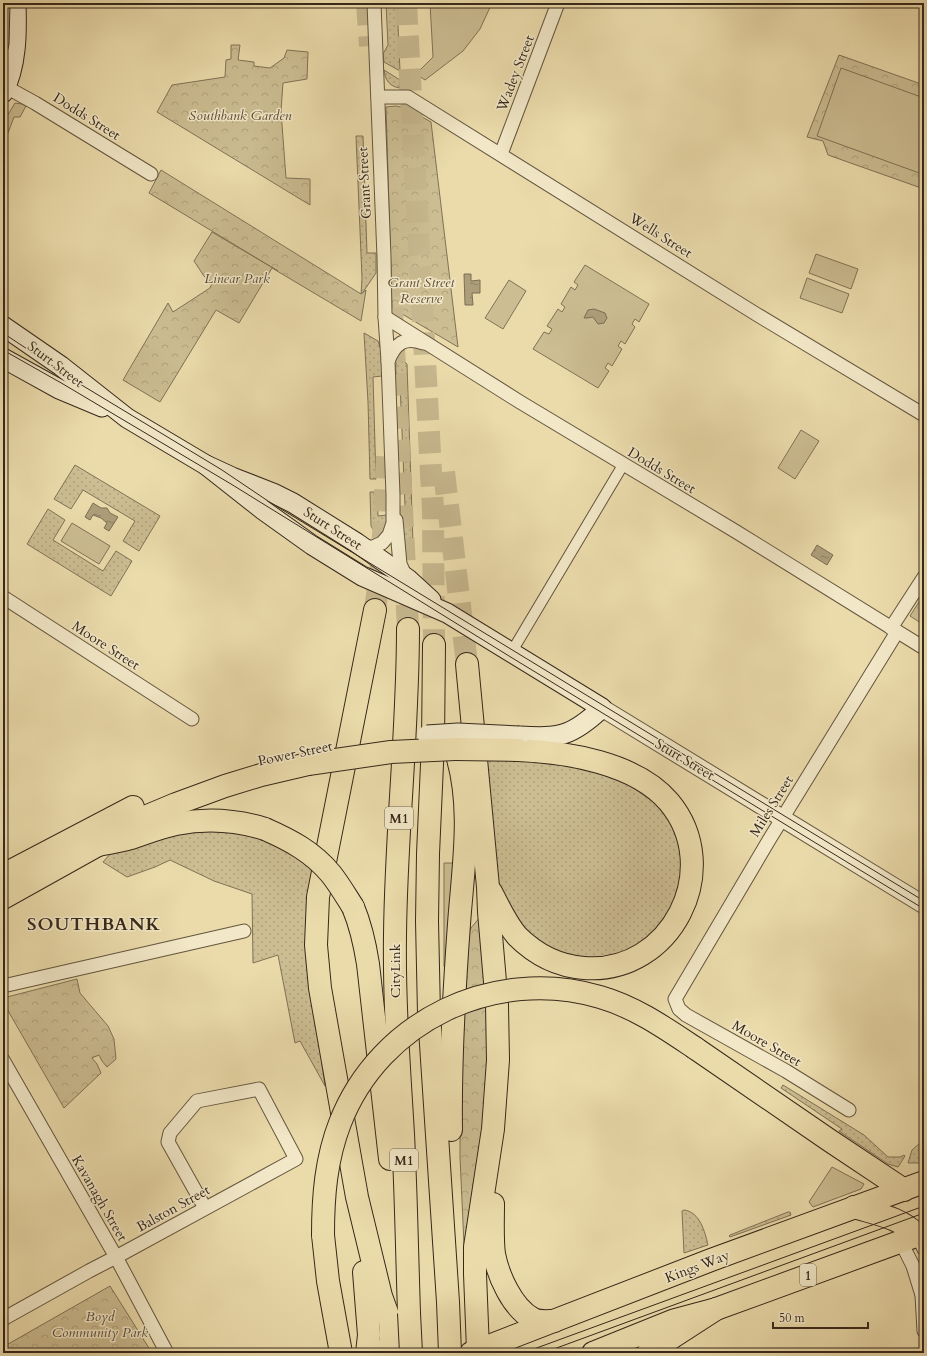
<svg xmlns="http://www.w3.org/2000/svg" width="927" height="1356" font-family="Cardo,serif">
<defs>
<pattern id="grass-dots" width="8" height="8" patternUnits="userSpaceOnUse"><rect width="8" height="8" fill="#ccbd92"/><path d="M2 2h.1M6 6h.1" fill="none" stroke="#b0a27d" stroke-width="1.8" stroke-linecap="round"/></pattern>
<pattern id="forest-crowns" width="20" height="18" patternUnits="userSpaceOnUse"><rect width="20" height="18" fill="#ccbd92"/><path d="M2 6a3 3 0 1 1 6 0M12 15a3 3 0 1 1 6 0" fill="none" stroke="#b0a27d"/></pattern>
<pattern id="water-ripples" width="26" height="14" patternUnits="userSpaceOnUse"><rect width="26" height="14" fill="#ad9e7a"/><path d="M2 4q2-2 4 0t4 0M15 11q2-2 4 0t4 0" fill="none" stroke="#8e8163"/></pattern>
</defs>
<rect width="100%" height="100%" fill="#ebdbab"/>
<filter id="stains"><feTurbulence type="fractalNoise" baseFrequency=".005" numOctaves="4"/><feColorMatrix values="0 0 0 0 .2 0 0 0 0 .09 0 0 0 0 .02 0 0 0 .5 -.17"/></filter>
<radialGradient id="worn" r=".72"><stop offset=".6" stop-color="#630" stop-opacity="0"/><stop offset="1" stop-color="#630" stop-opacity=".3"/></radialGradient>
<!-- grass -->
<g fill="url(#grass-dots)" stroke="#817256">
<path d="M386,3h11l3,68 -16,-9 -1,-8 5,-9z"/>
<path d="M384,70l16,10v8c-10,-1 -15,-8 -16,-18z"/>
<path d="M356,136h7l4,117h9v20l-15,22 1,-17z"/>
<path d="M364,333l14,8 3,9 1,26 -9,1 3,102h-6l-2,-77z"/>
<path d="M399,357l8,7 6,179 -11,8 -1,-36 4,-9 -5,-123c-5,-8 -5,-15 -3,-25z"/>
<path d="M75,465l85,51 -21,35 -16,-10 12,-20 -52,-31 -12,19 -17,-10z"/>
<path d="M370,492h7l1,24 9,-1v14l-9,9 -7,-12z"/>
<path d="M48,509l17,11 -12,20 50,31 13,-20 16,10 -21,35 -84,-52z"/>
<path d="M486,755l32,2 70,12 41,16 26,18 11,13 8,13 9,30 -7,47 -37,43 -55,14 -54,-21 -31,-50z"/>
<path d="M215,828l29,5 38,13 33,25 -5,102 15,113 -25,-45 -5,2 -17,-88 -25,8 -1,-69 -38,-13 -44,-21 -15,7 -28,10 -24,-15 8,-9 45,-16z"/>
<path d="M783,1085l81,50 24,22h12l4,-2 1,1 -7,11 -10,-3 -49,-33 3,-2 -61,-41z"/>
<path d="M919,1144l5,2v17h-16l4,-13z"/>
<path d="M684,1210c16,2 21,22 24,35l-24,8 -2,-42z"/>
<path d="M788,1212h2l1,3 -61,22 -1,-1 1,-1z"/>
</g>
<!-- forest -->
<g fill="url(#forest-crowns)" stroke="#817256">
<path d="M231,45h9l-2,15 16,2v4l16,2 14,-10 3,-8 21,2 -1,27 -24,4 -2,28 5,67 24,1v26l-153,-93 15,-27 53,-8 1,-17 5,-1z"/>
<path d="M839,55l85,30v104l-96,-34 -5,-14 -16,-4z"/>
<path d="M396,106l10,2 25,14 27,225 -66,-39 -6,-201z"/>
<path d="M161,170l200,124 5,-4 -5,31 -89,-53 -33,55 -23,-13 -56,92 -37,-22 45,-77 5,9 37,-24 2,-5 -8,-7 -10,-15 18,-29 66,39 -129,-78z"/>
<path d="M924,594v31l-14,-9z"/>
<path d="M480,917l9,100 -5,100 -20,128 -4,-88v-69l8,-154 3,-6z"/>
<path d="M77,979l3,14 28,33 6,13 2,20 -9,8 -5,-6 -3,-6 -7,3 5,6 4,9 -37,35 -61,-106v-4z"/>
<path d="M110,1286l42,67h-149v-6z"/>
</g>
<!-- garden -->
<g fill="#ccbd92" stroke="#817256">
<path d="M430,3h62l-12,26 -17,22 -38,29 -9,-6 17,-17z"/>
<path d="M841,68l83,30v71l-2,5 -105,-38z"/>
<path d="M15,103l7,1 4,2 -6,11h-6l-6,16h-5v-10z"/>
<path d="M816,254l42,15 -7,20 -42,-16z"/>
<path d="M585,265l64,39 -10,18 -4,-3 -3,5 3,3 -10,17 -4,-3 -3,5 4,3 -10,17 -4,-3 -3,5 4,3 -11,17 -65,-39 11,-17 5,2 3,-5 -5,-3 11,-17 4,3 3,-5 -4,-3 10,-17 4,3 3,-5 -4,-3z"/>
<path d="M807,278l42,16 -7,19 -42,-15z"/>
<path d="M509,280l17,11 -23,38 -18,-11z"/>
<path d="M801,430l18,11 -24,38 -17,-11z"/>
<path d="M72,523l38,23 -11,18 -38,-23z"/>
<path d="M444,863h11l-9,107 -2,-4z"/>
<path d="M832,1167l32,17 -3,5 -48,18 -4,-5z"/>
</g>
<!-- water -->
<g fill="url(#water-ripples)" stroke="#7d6f54">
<path d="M464,274h7v7l9,-1v13h-8l1,12h-8z"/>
<path d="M594,309l11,4 2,5 -3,5 -6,1 -5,-7 -6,1h-3l4,-8z"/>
<path d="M93,503l8,5h6l3,5 8,4 -9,14 -5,-3 3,-5 -6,-5 -8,-3 -3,5 -5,-3z"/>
<path d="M817,545l16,10 -6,10 -16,-10z"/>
</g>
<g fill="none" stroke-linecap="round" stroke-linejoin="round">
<!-- motorway-tunnel -->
<g stroke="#c7b78e" stroke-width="22" stroke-dasharray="22 11" stroke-linecap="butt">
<path d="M367,3l3,43"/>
<path d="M406,3l27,507 1,135"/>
<path d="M389,275l3,33 16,321"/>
<path d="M444,472l23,192"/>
<path d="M375,610l6,-46 3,-43 3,-68"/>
</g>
<defs>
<path id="pedestrian" d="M511,653l112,-188"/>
<g id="minor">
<path d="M6,87l29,16 116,71"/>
<path d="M378,97h30l348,217 168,101"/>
<path d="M501,154l57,-151"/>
<path d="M385,317l135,85 215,129 189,117"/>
<path d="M388,361c7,-17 16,-25 35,-18"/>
<path d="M396,520l4,44 6,13"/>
<path d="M360,544l8,3h5l9,-4 7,-8 4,-12v-28l-5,-134 -3,-44 -1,-60 -10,-254"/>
<path d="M3,597l189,122"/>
<path d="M891,628l33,-51"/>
<path d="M3,986l241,-55"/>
<path d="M3,1060l113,197 51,96"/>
<path d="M849,1110l-63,-39 -100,-56 -7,-6 -4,-10 94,-159 128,-208"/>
<path d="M918,1236l6,13"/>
<path d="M901,1242l12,24 9,29"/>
<path d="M924,1287l-2,8 2,36"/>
<path d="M3,1319l86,-48 27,-14 180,-98 -37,-70 -62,12 -27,32 -2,9 37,66"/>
</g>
<path id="tertiary" d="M602,708l322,197"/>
<g id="secondary">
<path d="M3,93c14,-27 14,-60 13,-90"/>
<path d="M3,326l58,40 66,52 79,47 26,12 41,16 20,10 64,40 51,36 23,21"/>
<path d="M3,358l56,31 43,18"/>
<path d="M206,465l57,45 49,35 50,31 85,37 155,95c-31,29 -42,30 -83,28"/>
</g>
<g id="trunk">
<path d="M3,875l130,-68"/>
<path d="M3,898l95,-53 22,-16 25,-12 31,-13 49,-18 36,-11 47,-11"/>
<path d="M854,1207c23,7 48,11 64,29"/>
<path d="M471,1353l240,-93 213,-78"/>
<path d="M593,1353l82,-33 41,-11 208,-76"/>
</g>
<g id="motorway">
<path d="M375,610l-57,287 -2,48 4,43 37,209 24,99 9,25 1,18 -4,14"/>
<path d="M408,629c0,102 -12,204 -13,306 -1,66 4,132 8,199 3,59 4,119 6,179"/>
<path d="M434,645l-1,97 -5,112 -1,67 2,93 19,288 2,51"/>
<path d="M467,664l21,223 1,25 8,93 1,55 -5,69 -18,118v27l3,76 -1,3"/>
<path d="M98,845c11,-2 23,-4 33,-7 15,-5 30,-11 45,-14 30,-6 60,-4 89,5"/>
<path d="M491,892c8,15 15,31 26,44 18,18 41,30 67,32 87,7 141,-99 85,-166 -33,-39 -102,-50 -151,-52"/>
<path d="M353,907c8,19 12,38 15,57l22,195"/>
<path d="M695,1048l134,92 75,50"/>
<path d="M451,1130c-1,-69 3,-138 8,-206 4,-57 15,-119 -4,-175"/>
<path d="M493,1204c0,17 -1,34 1,50 4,21 18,54 39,65 6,3 14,2 21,2"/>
<path d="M323,1235l5,46 13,72"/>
<path d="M364,1272l5,63 -2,18"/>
<path d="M648,1353l68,-44"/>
</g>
</defs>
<!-- pedestrian casing -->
<use href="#pedestrian" stroke="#63553e" stroke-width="12"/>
<!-- minor casing -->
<use href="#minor" stroke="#63553e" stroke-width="15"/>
<!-- tertiary casing -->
<use href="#tertiary" stroke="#63553e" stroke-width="19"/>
<!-- secondary casing -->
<use href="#secondary" stroke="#36281a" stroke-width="21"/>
<!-- trunk casing -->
<use href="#trunk" stroke="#36281a" stroke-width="24"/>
<!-- motorway casing -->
<use href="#motorway" stroke="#36281a" stroke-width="24"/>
<!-- pedestrian -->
<use href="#pedestrian" stroke="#f2e8c8" stroke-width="10"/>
<!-- minor -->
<use href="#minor" stroke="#f2e8c8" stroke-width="13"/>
<!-- tertiary -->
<use href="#tertiary" stroke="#f2e8c8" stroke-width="17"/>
<!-- secondary -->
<use href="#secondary" stroke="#f2e8c8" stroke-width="19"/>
<!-- trunk -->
<use href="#trunk" stroke="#ebdbab" stroke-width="22"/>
<!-- motorway -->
<use href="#motorway" stroke="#ebdbab" stroke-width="22"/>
<!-- tram -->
<g stroke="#36281a" stroke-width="1">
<path d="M3,36l1,-33"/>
<path d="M3,70l6,-26 1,-41"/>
<path d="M3,333l77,51 142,86 46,31 656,400"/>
<path d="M3,350l60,34 168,100 278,172 415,253"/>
<path d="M523,1353l401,-147"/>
<path d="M543,1353l381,-140"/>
</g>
<defs>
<path id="secondary-bridge" d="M427,735l31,-2 61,3"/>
<path id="trunk-bridge" d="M308,764l83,-12 64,-3"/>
<g id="motorway-bridge">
<path d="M455,749l63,1"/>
<path d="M265,829c25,11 48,23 66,45 8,10 15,22 22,33"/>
<path d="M323,1235c0,-39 3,-76 17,-112 40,-103 155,-157 260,-126 35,10 65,31 95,51"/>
<path d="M409,1313l2,40"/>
</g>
</defs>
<!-- secondary-bridge casing -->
<use href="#secondary-bridge" stroke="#36281a" stroke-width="21" stroke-linecap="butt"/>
<!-- trunk-bridge casing -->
<use href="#trunk-bridge" stroke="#36281a" stroke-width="24" stroke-linecap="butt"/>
<!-- motorway-bridge casing -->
<use href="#motorway-bridge" stroke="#36281a" stroke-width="24" stroke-linecap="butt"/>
<!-- secondary-bridge -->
<use href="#secondary-bridge" stroke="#f2e8c8" stroke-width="19"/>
<!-- trunk-bridge -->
<use href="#trunk-bridge" stroke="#ebdbab" stroke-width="22"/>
<!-- motorway-bridge -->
<use href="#motorway-bridge" stroke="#ebdbab" stroke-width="22"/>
</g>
<g text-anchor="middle" stroke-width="3" stroke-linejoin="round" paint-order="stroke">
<!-- shield labels -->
<g fill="#f2e8c8" stroke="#6e624e" stroke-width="1">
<rect x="385" y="807" width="28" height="22" rx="3"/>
<rect x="390" y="1149" width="28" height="22" rx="3"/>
<rect x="800" y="1264" width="16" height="22" rx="3"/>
</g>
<g font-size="13" font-weight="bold" fill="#36281a">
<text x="399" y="823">M1</text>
<text x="404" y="1165">M1</text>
<text x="808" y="1280">1</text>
</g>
<!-- street labels -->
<g font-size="14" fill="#36281a" stroke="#f2e8c8">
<text transform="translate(515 73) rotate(-69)" y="5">Wadey Street</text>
<text transform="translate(87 116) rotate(32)" y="5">Dodds Street</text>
<text transform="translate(364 183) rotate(-93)" y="5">Grant Street</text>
<text transform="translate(661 235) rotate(32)" y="5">Wells Street</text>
<text transform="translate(56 364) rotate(37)" y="5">Sturt Street</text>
<text transform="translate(662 470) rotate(31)" y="5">Dodds Street</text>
<text transform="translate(333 528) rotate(33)" y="5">Sturt Street</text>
<text transform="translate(106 645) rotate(33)" y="5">Moore Street</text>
<text transform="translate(295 753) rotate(-12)" y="5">Power Street</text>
<text transform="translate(685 759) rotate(31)" y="5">Sturt Street</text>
<text transform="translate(771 806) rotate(-58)" y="5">Miles Street</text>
<text transform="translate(395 971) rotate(-90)" y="5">CityLink</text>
<text transform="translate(767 1043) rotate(30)" y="5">Moore Street</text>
<text transform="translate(100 1198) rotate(60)" y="5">Kavanagh Street</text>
<text transform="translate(173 1208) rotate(-29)" y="5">Balston Street</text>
<text transform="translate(697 1266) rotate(-21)" y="5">Kings Way</text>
</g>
<!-- park labels -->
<g font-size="14" font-style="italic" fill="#5c4d38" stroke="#f2e8c8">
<text x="240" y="120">Southbank Garden</text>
<text x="237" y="283">Linear Park</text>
<text x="421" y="287">Grant Street<tspan x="421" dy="16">Reserve</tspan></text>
<text x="100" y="1321">Boyd<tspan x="100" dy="16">Community Park</tspan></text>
</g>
<!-- district labels -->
<g font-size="18" font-weight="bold" letter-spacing="1" fill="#36281a" stroke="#f2e8c8">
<text x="94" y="930">SOUTHBANK</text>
</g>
</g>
<!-- margin -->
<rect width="927" height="1356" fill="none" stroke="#ebdbab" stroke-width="16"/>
<rect x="4" y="4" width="919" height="1348" fill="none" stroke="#36281a" stroke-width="2"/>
<rect x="8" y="8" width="911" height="1340" fill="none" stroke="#36281a"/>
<!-- scale -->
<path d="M773 1322v6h95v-6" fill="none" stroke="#36281a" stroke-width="2"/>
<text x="779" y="1322" font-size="12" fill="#36281a" stroke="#f2e8c8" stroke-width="3" paint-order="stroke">50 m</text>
<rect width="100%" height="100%" filter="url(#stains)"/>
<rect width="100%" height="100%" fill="url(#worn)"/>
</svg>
